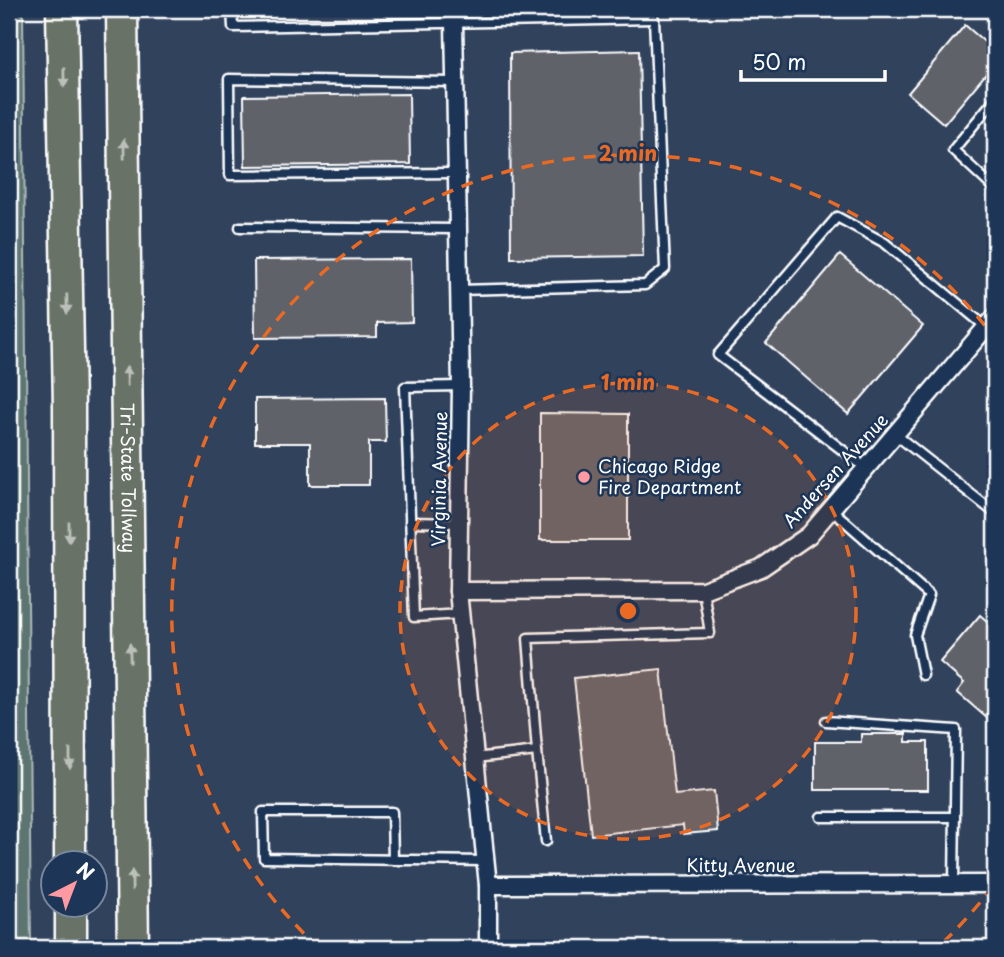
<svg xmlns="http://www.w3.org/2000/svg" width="1004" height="957" font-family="'Playpen Sans',sans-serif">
<rect width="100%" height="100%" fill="#31425d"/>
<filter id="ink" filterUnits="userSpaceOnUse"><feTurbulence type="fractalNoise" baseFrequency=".0143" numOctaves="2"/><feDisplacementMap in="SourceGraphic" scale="14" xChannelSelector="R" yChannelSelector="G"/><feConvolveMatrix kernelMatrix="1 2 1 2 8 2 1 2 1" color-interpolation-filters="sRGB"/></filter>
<g filter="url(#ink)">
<!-- green -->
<path fill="#5d7470" stroke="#aebab8" stroke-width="2" d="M9,9h14l8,939h-22z"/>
<!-- building -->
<g fill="#60626a" stroke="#fff" stroke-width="2">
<path d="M965,25l30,26v12l-51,61 -36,-31z"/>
<path d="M639,50l4,206 -132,2 -1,-205z"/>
<path d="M409,94l1,70 -165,2 -1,-70z"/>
<path d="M840,255l83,71 -75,88 -82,-71z"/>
<path d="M411,259l1,63 -35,1v14l-122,1 -1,-78z"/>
<path d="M385,398l1,44h-17v43h-59v-42h-55v-44z"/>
<path d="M540,413l88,1v126h-88z"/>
<path d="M980,615l15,13v97l-38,-33 7,-9 -24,-21z"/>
<path d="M661,669l14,126 39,-4 4,40 -34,3 -1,-9 -92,10 -17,-157z"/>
<path d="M861,734h45v8h22v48h-113v-48h46z"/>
</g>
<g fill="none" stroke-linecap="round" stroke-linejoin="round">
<defs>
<g id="service">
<path d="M232,9l1,18 421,-8"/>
<path d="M455,82l-226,-3 1,96 226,-2"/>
<path d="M995,99l-42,51 42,39"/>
<path d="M240,227l217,2"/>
<path d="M458,290l187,-5 20,-16 -11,-250 -13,-10"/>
<path d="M895,434l100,79"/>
<path d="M866,468l-148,-113 119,-138 48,26 101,84"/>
<path d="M831,509l98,86 -14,40 8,40"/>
<path d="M410,522l49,1"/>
<path d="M461,614l-47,3 -9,-230 56,-1"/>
<path d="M826,721l130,9 -2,155"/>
<path d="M537,751l-9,-113 182,-5 -7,-43"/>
<path d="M475,758l62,-7 9,90"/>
<path d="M821,817h134"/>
<path d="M393,860l-1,-48h-129l1,46 221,3"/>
</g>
<g id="minor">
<path d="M456,9l-2,13 7,364 -3,205 30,294v63"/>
<path d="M458,591l245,-1 58,-22 48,-33 186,-218"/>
<path d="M488,885l507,-1"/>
</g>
<g id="motorway">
<path d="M62,9l7,398 1,455"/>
<path id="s1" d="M122,9l11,939"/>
<path d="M71,904v44"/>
</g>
</defs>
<!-- service casing -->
<use href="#service" stroke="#fff" stroke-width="13"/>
<!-- minor casing -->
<use href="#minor" stroke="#fff" stroke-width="21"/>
<!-- motorway casing -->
<use href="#motorway" stroke="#fff" stroke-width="35"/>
<!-- service -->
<use href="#service" stroke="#1d3557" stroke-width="8"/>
<!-- minor -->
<use href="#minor" stroke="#1d3557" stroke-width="16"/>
<!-- motorway -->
<use href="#motorway" stroke="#697266" stroke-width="30"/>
</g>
<!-- one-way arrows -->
<defs><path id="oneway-solid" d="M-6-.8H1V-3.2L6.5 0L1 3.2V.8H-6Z" transform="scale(1.75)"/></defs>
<g fill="#bcc0ba">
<use href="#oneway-solid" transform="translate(64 77) rotate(89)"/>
<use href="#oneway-solid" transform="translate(124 149) rotate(-91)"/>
<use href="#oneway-solid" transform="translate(67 304) rotate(89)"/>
<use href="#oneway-solid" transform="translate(127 376) rotate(-91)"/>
<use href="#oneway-solid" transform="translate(69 532) rotate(90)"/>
<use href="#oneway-solid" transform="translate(130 653) rotate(-91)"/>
<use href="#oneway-solid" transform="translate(70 759) rotate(90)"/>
<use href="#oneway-solid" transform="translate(132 880) rotate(-91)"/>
</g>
</g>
<!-- distance rings -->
<circle cx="628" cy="611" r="228" fill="#ea6a24" fill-opacity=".12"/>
<g fill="none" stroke="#ea6a24" stroke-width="3.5" stroke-dasharray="12 9">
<circle cx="628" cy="611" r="228"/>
<path d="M993 886A457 457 0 0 1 937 948M319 948A457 457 0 1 1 993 336"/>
</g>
<!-- markers -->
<circle fill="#ff9aa2" stroke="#1d3557" stroke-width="2.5" cx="584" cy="477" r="7"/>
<g text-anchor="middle" stroke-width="5" stroke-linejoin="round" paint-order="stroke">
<!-- poi labels -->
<g font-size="18" fill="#fff" stroke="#1d3557" text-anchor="start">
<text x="598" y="473">Chicago Ridge<tspan x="598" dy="21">Fire Department</tspan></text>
</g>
<!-- street labels -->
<g font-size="18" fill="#fff" stroke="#1d3557">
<text transform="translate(836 471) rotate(-48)" y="6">Andersen Avenue</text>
<text dy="6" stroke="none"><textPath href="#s1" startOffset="469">Tri-State Tollway</textPath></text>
<text transform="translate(440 479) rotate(-89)" y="6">Virginia Avenue</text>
<text x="741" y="872">Kitty Avenue</text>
</g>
</g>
<circle cx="628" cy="611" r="10" fill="#ea6a24" stroke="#1d3557" stroke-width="3.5"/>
<g font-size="21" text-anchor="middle" font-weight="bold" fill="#ea6a24" stroke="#1d3557" stroke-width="5" stroke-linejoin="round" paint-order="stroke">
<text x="628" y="161">2 min</text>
<text x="628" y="390">1 min</text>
</g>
<!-- margin -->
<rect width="1004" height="957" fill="none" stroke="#1d3557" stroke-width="35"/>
<rect x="18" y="18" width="969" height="922" fill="none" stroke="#fff" stroke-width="2.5" filter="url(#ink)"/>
<!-- north arrow -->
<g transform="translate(74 884) rotate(42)"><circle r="33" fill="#1d3557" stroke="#77869a" stroke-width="2"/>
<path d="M0-5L12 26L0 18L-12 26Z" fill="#ff9aa2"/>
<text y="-10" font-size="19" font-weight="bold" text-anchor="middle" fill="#ffffff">N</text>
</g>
<!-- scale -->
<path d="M741 70v10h144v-10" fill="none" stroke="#ffffff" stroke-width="3.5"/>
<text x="752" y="70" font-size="21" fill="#ffffff" stroke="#1d3557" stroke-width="5" paint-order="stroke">50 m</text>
</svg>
